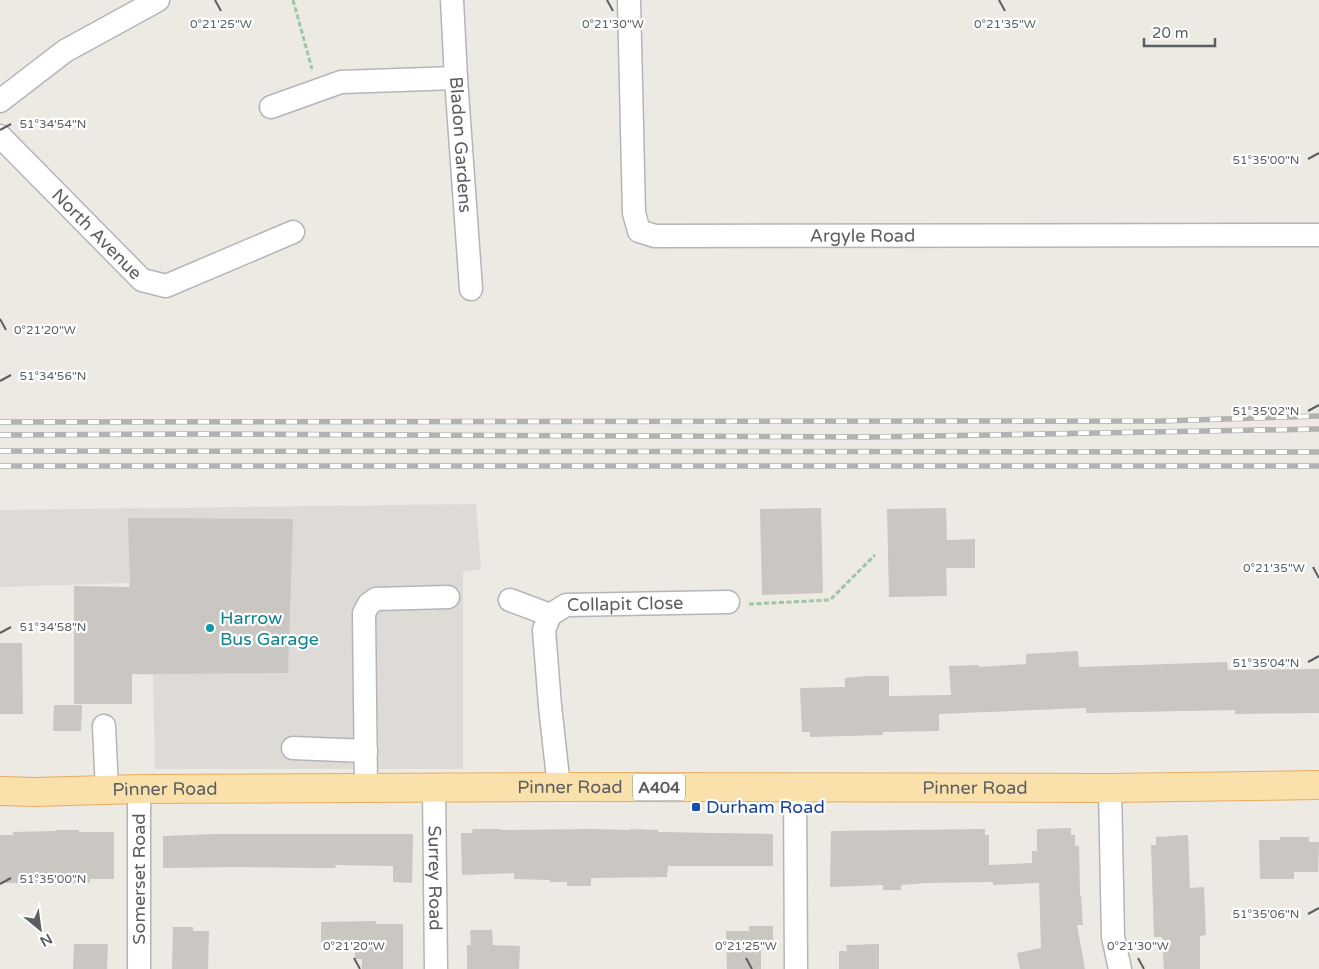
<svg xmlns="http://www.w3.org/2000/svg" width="1319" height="969" font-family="'Varela Round',sans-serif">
<rect width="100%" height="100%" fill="#ede9e3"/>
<!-- industrial -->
<path fill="#dedbd7" d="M476,504l5,65 -18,3v197h-308l-2,-94 -21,-1 -3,-91 -129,4v-77z"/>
<!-- building -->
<g fill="#cac6c2">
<path d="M821,508l2,85 -61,2 -2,-86z"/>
<path d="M946,508l1,32 28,-1v29h-29l1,28 -58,1 -2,-88z"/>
<path d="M128,518l165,1 -5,154 -156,1v30h-58v-118l56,1z"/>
<path d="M0,643h22l1,71h-23z"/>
<path d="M1078,651l1,16 148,-5 1,8 91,-1v44l-84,1v-4l-149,3v-5l-147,6v17l-56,1v3l-73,2v-5h-8l-2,-44 45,-1v-9l22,-2h22v20l62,-1 -2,-29 30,-1v2l47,-3v-10z"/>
<path d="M54,705h28l-1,26h-28z"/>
<path d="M1071,828v7h4v11h4l1,50 1,-1 2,30h-6l8,44h-65l-3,-16 24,-5 -2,-65 -46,2v-3l-67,1 -25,2v5h-18v-5l-53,2 1,-56 154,-2v6h4v30l43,-2v-12h5v-22z"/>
<path d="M472,829h29v1l91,-1 38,1v-1l28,1v2l115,2v32h-105l-1,11 -76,1v8h-24v-4h-17v-2l-36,-1v-6l-52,2 -1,-42h12z"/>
<path d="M55,830h24v2h35v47h-24v4h-90v-48h13v-3l43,-1z"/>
<path d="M216,834h197l-1,49 -19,-1v-16l-58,-1 1,3h-13l-87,-1 -73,1v-32z"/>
<path d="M1188,835l2,53 14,-1 2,48 -6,1v33h-36l-2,-32h-8l-3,-92h5v-8z"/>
<path d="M1280,837h29v5h10l-1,30h-24v7h-34l-1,-39h21z"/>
<path d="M376,921v3h27v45h-41v-10h-7l-1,-18 -33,1v-20z"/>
<path d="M749,926h24v20h-12v23h-34l-1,-38h23z"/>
<path d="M173,927h20v4h16l-1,38h-36z"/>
<path d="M470,930h22l1,15 27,1 -1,23h-52v-24h4z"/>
<path d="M74,944h34l-1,25h-34z"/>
<path d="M879,944v25h-40v-18h8l-1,-6z"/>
</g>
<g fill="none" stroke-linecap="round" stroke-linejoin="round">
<defs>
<g id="minor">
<path id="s1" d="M452,0l4,78 15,211"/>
<path id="s2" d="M629,0l5,213 5,18 16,5 664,-1"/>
<path d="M0,101l65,-50 93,-51"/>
<path d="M271,107l70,-25 115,-4"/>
<path id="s3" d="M0,136l142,144 24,6 127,-54"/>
<path d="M510,600l40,15"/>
<path d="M104,726l3,64"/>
<path d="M293,748l73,3"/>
<path id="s4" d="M559,787l-9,-81 -6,-76 6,-15 16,-10 162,-3"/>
<path d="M795,787l1,182"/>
<path d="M366,788l-2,-175 5,-9 7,-5 72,-2"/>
<path id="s5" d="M434,788l2,181"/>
<path d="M1110,788l3,149 7,32"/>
<path d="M139,789v180"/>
</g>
<g id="major">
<path id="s6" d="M0,791l35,1 104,-3 420,-2 551,1 209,-3"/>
</g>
</defs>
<!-- minor casing -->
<use href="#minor" stroke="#b3b6b9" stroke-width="25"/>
<!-- major casing -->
<use href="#major" stroke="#e8ad60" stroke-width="30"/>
<!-- path -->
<g stroke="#9dc8a2" stroke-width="3" stroke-dasharray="5 2.5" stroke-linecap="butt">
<path d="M293,0l19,69"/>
<path d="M749,604l81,-4 45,-45"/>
</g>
<!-- minor -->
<use href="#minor" stroke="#fff" stroke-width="22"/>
<!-- major -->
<use href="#major" stroke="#fae0ab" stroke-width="28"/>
<defs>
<g id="rail">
<path d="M0,422l1162,-1 157,-5"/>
<path d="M0,435l189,-1 683,3 447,-8"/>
<path d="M0,451l1319,1"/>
<path d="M0,466h1319"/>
</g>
</defs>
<!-- rail casing -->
<use href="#rail" stroke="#b1b2b2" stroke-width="5.5"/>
<!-- rail -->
<use href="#rail" stroke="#fff" stroke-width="4" stroke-dasharray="11" stroke-linecap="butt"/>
</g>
<!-- ticks -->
<path fill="none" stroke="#5b5f62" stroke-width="2" d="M215,0l6,11M607,0l6,11M999,0l6,11M0,130l11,-6M1308,159l11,-6M0,319l6,11M0,381l11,-6M1308,411l11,-6M1313,567l6,11M0,633l11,-6M1308,662l11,-6M0,884l11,-6M1308,914l11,-6M354,958l6,11M746,958l6,11M1138,958l6,11"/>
<!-- markers -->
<circle fill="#0f9aa8" stroke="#fff" stroke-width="2" cx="210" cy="628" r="5"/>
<rect fill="#1a4fb4" stroke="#fff" stroke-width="2" x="691" y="802" width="10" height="10" rx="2.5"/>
<g text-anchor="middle" stroke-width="4.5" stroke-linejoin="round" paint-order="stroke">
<!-- shield labels -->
<rect fill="#fff" stroke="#8c8f91" stroke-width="1" x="633" y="773.5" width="52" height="27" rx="4"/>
<g font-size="16" font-weight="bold" fill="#5b5f62">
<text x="659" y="793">A404</text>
</g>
<!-- street labels -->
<g font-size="18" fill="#5b5f62" stroke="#fff">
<text dy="6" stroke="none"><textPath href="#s1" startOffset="145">Bladon Gardens</textPath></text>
<text dy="6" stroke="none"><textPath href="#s3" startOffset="138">North Avenue</textPath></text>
<text dy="6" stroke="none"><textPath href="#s2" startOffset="456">Argyle Road</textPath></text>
<text dy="6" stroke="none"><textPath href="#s4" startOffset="252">Collapit Close</textPath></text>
<text dy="6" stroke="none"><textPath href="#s6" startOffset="570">Pinner Road</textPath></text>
<text dy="6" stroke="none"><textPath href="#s6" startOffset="975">Pinner Road</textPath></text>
<text dy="6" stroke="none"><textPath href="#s6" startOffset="165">Pinner Road</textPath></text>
<text dy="6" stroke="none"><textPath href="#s5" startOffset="90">Surrey Road</textPath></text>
<text transform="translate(139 879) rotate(-90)" y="6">Somerset Road</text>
</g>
<!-- culture labels -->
<g font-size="18" fill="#0d838f" stroke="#fff" text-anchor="start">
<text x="220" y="624">Harrow<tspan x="220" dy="21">Bus Garage</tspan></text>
</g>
<!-- transit labels -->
<g font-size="18" fill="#164399" stroke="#fff" text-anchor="start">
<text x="706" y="813">Durham Road</text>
</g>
</g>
<g font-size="12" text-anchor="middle" fill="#5b5f62" stroke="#fff" stroke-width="4.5" stroke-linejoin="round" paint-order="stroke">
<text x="221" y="28">0°21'25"W</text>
<text x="613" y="28">0°21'30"W</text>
<text x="1005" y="28">0°21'35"W</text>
<text x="53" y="128">51°34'54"N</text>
<text x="1266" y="164">51°35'00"N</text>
<text x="45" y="334">0°21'20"W</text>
<text x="53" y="380">51°34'56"N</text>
<text x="1266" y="415">51°35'02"N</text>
<text x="1274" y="572">0°21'35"W</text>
<text x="53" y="631">51°34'58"N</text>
<text x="1266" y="667">51°35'04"N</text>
<text x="53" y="883">51°35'00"N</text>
<text x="1266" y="918">51°35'06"N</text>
<text x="354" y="950">0°21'20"W</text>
<text x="746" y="950">0°21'25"W</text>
<text x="1138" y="950">0°21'30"W</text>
</g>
<!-- north arrow -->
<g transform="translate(40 929) rotate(151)" stroke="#ffffff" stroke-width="4" paint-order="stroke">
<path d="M0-4L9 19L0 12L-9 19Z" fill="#5b5f62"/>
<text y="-8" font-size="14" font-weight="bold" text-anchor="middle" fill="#5b5f62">N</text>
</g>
<!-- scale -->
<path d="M1144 38v8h71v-8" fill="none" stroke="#5b5f62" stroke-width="2.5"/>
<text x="1152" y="38" font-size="15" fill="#5b5f62" stroke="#ffffff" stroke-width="4" paint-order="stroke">20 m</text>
</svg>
